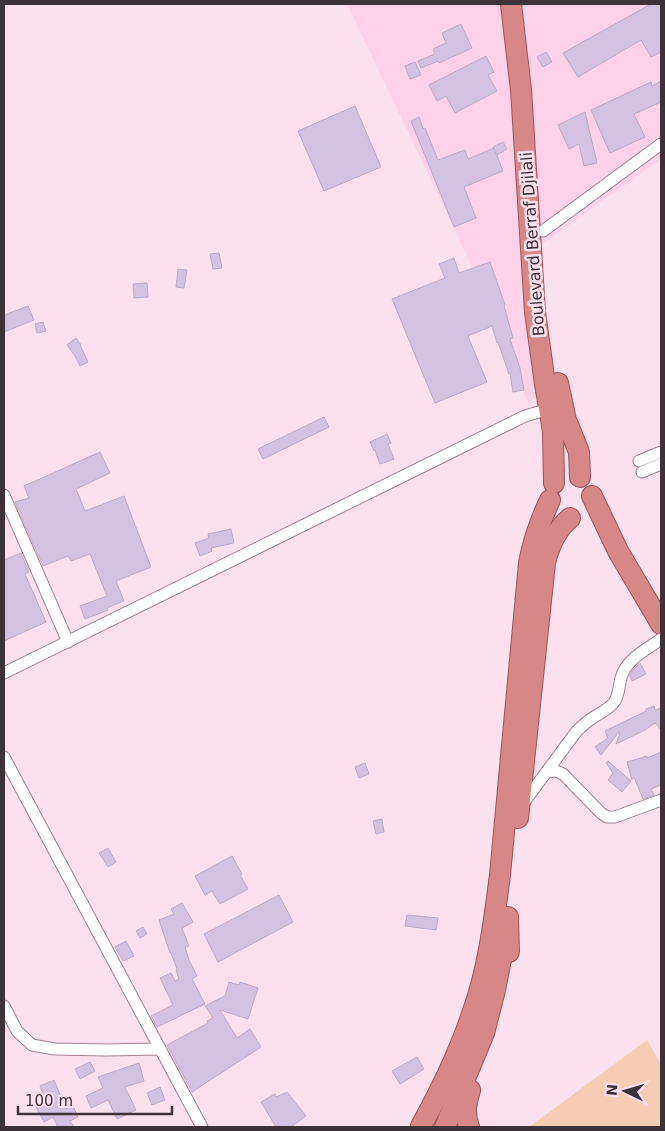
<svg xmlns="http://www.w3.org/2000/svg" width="665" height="1131" font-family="'DejaVu Sans',sans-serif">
<rect width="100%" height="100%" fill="#fde0ee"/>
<!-- built -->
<path fill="#fdd1e7" d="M347,4h314v155l-137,98 14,140 -10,5 -58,-140z"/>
<!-- green -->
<path fill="#f5cdb5" d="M647,1040l14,24v63h-132z"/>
<!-- building -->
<g fill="#d4c1df" stroke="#bcaac7">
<path d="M651,4h10v48l-10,5 -10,-17 -63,37 -15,-24z"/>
<path d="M461,24l11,24 -33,15 -1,-2 -17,7 -3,-7 17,-7 -2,-5 13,-6 -4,-10z"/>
<path d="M546,52l6,10 -9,5 -6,-10z"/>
<path d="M486,56l8,16 -6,3 9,16 -42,22 -9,-17 -9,5 -8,-16z"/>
<path d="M415,62l6,13 -11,4 -5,-13z"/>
<path d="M661,81v21l-27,12 11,23 -35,16 -19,-43 60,-28 1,4z"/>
<path d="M355,106l26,61 -57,24 -26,-60z"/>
<path d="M585,112l12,51 -13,3 -5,-22 -10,5 -11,-24z"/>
<path d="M419,117l4,12 2,-1 13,32 27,-10 3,9 26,-11 9,23 -39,16 12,31 -22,9 -43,-106z"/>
<path d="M503,142l4,7 -10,6 -4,-8z"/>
<path d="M219,253l3,15 -9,1 -3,-15z"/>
<path d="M454,258l5,15 31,-11 15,43 -1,1 9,32 -3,1 10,29 4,22 -11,2 -3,-19 -1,1 -11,-32 -1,1 -5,-17 -24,10 19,46 -52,21 -43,-104 53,-21 -6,-14z"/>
<path d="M178,269l9,1 -3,18 -8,-1z"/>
<path d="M147,283l1,14 -14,1 -1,-14z"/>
<path d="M28,306l6,14 -30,12v-17z"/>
<path d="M43,322l3,9 -9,2 -2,-9z"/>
<path d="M76,338l5,7h-1l8,17 -8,4 -5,-10 -8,-11z"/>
<path d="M324,417l5,10 -66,32 -5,-10z"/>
<path d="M387,434l4,9 -3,1 6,15 -14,5 -5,-14 -1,1 -4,-9z"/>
<path d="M100,452l10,21 -34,16 9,22 39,-15 27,71 -35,14 8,20 -17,7 1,2 -23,9 -5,-13 27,-10 -17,-42 -19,7 -3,-5 -25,10 -28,-64 14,-4 -5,-12z"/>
<path d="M231,529l3,14 -23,5 1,3 -12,5 -5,-13 14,-5 -1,-4z"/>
<path d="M21,553l8,19 -4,2 21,48 -42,19v-81z"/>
<path d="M640,663l6,11 -14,7 -2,-4v-2l3,-5z"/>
<path d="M654,706l1,4 6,-2v22l-6,-7 -10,7 -29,14 4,-11 -1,-1 -18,23 -6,-8 13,-9 -3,-7 41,-20v-2z"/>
<path d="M661,752v33l-10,4 3,6 -11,4 -9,-22 -2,3 -5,-18 20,-6v2z"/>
<path d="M608,761l23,20 -9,11 -14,-12 5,-7 -7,-10z"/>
<path d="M365,763l4,11 -10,4 -4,-11z"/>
<path d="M382,819l2,13 -8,2 -3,-13z"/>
<path d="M108,848l8,14 -8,5 -9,-14z"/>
<path d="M232,856l10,18 -2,1 8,14 -28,15 -8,-13 -7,4 -10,-19z"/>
<path d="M279,895l14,27 -75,40 -14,-28z"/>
<path d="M182,903l11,19 -11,6 7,18 -4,1 4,13 8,16 -5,3 13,25 -48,23 -6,-11 22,-11 -13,-27 11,-5 4,8 4,-2 -3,-9 1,-1 -6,-16h-1l-11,-33 15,-6 -3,-5z"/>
<path d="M407,915l31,3 -2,12 -31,-4z"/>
<path d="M143,927l4,7 -7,4 -4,-7z"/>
<path d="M126,941l8,15 -11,5 -8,-14z"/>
<path d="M229,982l10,3 1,-3 18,6 -10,31 -28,-9 17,28 13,-9 11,18 -69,45 -25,-47 41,-22 -1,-2 6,-3 -8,-12 20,-10z"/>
<path d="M417,1057l7,12 -24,15 -8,-13z"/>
<path d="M90,1062l5,9 -15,8 -5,-10z"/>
<path d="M139,1063l5,18 -19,6 11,23 -19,9 -9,-19 -17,8 -5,-12 17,-8 -5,-11z"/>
<path d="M54,1080l12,29 7,-3 5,11 -8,4 4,6h-16l-5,-10 -9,5 -8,-15 10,-6 -6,-15z"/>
<path d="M160,1087l5,13 -13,5 -5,-12z"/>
<path d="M287,1092l19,24 -15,11h-15l-15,-25 14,-8 1,3z"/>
</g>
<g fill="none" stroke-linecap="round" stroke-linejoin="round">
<defs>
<g id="minor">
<path d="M543,231l118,-87"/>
<path d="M639,461l22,-9"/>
<path d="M642,472l19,-8"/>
<path d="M4,495l64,147"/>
<path d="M4,673l521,-257 24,-7"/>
<path d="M4,757l198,370"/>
<path d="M547,772l9,-1 7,3 38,39 6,4h8l46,-17"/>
<path d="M522,805l54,-73c5,-5 9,-9 15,-13 8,-6 18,-9 24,-18 4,-7 4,-15 6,-23 5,-19 25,-28 40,-39"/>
<path d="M4,1006l13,25 15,14 23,4 51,1 54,-1"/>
</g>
<g id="trunk">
<path d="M511,4l10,86 14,222 10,72 8,47 1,52"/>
<path d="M558,383l8,37 13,32 1,25"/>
<path d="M592,496l26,55 43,73"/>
<path d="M518,818l27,-255c4,-17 11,-33 25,-45"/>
<path d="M508,917l1,35"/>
<path d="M421,1126c20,-36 38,-73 51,-112 16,-44 22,-92 28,-139l29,-312c4,-22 11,-42 21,-63"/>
<path d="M445,1127l39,-94 11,-43 10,-51"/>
<path d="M469,1127c-5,-13 -3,-24 1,-37"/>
</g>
</defs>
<!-- minor casing -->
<use href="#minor" stroke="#a18191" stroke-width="13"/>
<!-- trunk casing -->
<use href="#trunk" stroke="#9b5559" stroke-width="22"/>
<!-- minor -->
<use href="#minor" stroke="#fff" stroke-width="11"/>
<!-- trunk -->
<use href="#trunk" stroke="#d78788" stroke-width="20"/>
</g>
<g text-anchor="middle" stroke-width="5" stroke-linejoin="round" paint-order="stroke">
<!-- street labels -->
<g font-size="16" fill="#3e3138" stroke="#fde0ee">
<text transform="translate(532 244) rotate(-94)" y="6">Boulevard Berraf Djilali</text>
</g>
</g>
<!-- border -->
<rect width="665" height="1131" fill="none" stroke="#3e3138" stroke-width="10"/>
<!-- north arrow -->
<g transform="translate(625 1091) rotate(275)" stroke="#fde0ee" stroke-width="4" paint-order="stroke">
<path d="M0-4L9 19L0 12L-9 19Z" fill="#3e3138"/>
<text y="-8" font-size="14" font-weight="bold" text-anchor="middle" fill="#3e3138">N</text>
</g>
<!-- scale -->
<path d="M18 1106v8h154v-8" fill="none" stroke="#3e3138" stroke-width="2.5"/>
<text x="25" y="1106" font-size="15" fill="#3e3138" stroke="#fde0ee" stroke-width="4" paint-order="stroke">100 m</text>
</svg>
